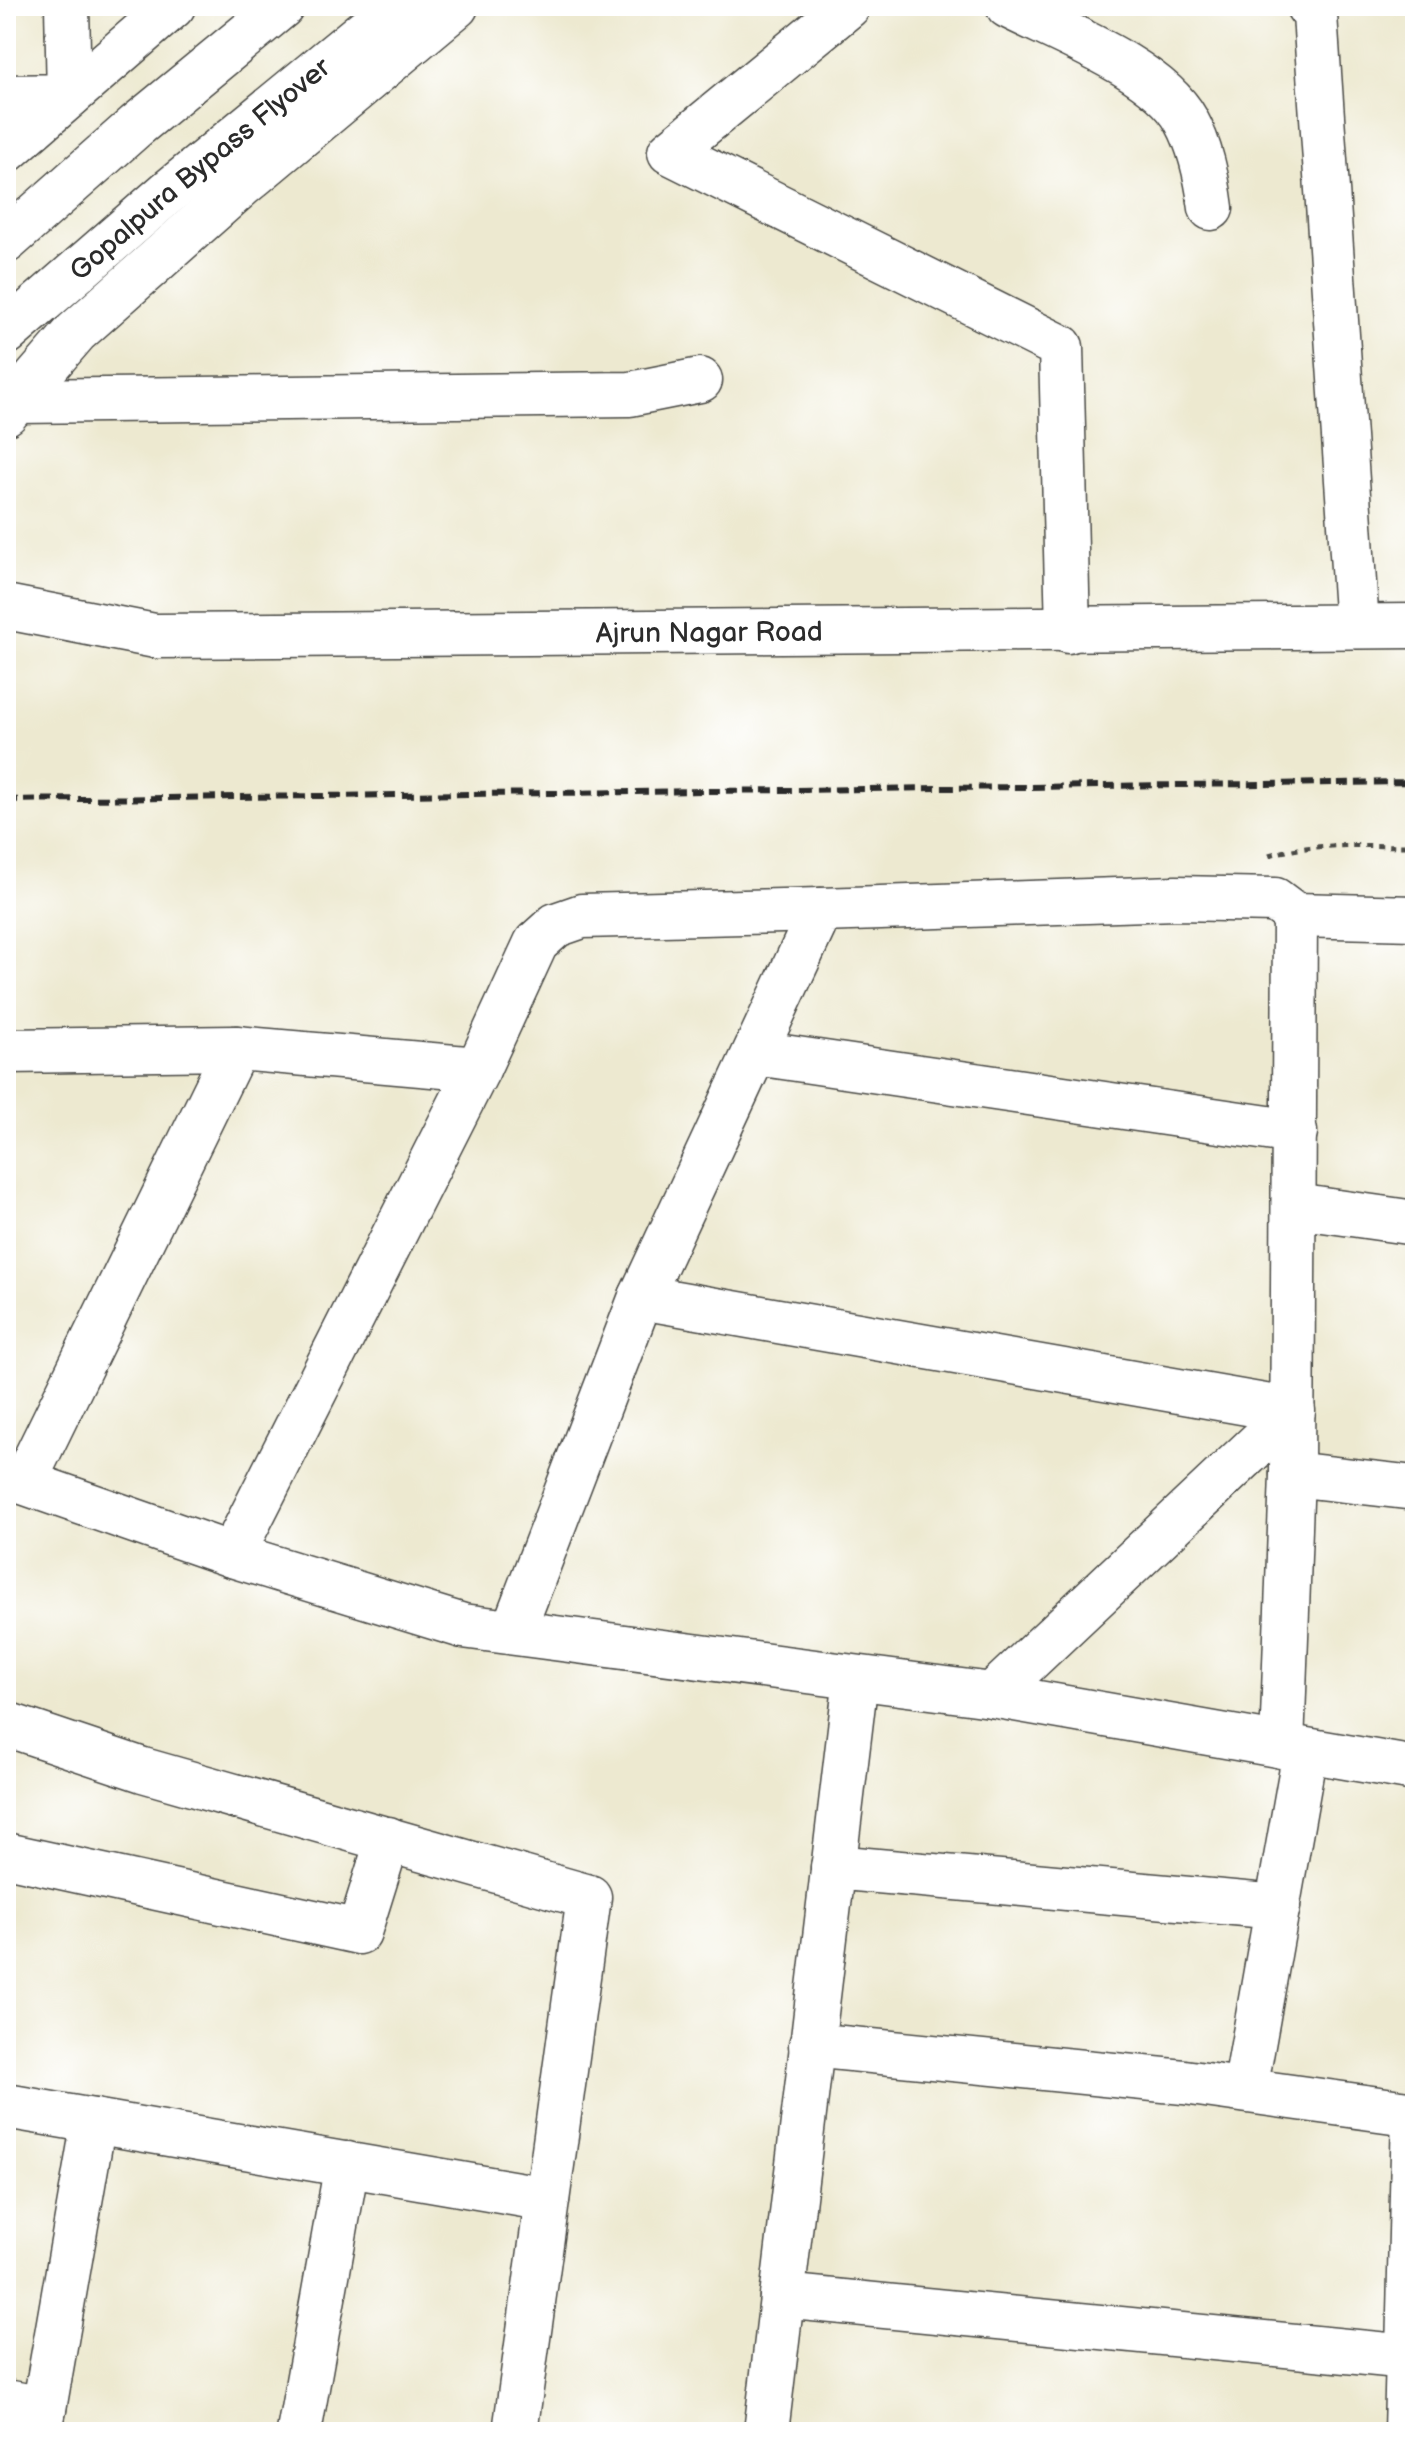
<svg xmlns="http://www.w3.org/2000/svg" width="1421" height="2438" font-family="'Balsamiq Sans',sans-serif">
<rect width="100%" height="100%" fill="#fff"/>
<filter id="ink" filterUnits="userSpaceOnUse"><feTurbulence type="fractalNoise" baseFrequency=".0125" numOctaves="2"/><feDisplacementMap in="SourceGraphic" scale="16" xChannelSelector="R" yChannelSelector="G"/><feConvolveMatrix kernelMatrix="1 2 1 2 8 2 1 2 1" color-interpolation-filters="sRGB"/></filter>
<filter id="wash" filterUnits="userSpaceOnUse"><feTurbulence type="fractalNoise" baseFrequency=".006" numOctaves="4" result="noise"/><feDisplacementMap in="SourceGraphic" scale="32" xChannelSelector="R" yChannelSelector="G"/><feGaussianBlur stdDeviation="1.8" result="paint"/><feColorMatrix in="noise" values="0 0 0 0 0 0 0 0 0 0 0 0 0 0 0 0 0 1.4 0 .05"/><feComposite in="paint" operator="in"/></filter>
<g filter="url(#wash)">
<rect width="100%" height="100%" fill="#ede9d0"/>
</g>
<g filter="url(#ink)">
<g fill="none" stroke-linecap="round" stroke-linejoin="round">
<defs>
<g id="minor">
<path d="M848,6l-178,146 391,195 7,284"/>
<path d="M1008,6c51,26 150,63 178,114 15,27 21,58 25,88"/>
<path d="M1308,6l7,9 42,611"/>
<path d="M6,97l63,-1 -2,-90"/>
<path d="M6,151l167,-145"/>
<path d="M17,401l613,-7 70,-14"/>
<path d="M6,413l70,-81 167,-148 213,-178"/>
<path id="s1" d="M6,607l149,29 1260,-10"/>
<path d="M1295,915l120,3"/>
<path d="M6,1051l230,-3 242,21"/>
<path d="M756,1053l539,79"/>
<path d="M1295,1206l120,17"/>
<path d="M641,1297l652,114 -301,284"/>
<path d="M1292,1474l123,14"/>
<path d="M6,1476l226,79 231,71 529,69 423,74"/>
<path d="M24,1482l212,-434"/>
<path d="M232,1555l246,-486 58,-126 20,-18 26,-9 239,-6"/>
<path d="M513,1631l128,-334 180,-387 355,-12 99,2 20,15 -3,559 -10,272"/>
<path d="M6,1724l137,46 446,127 -74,535"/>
<path d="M6,1855l353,77 29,-93"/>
<path d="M833,1867l445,40"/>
<path d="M811,2045l373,37 231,32"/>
<path d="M1245,2090l60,-339"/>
<path d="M6,2106l541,93"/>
<path d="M782,2296l626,61"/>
<path d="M6,2402l38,7"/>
<path d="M40,2432l54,-311"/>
<path d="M299,2432l48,-268"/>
<path d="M766,2432l90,-754"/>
<path d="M1406,2432l8,-318"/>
</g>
<g id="major">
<path d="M6,241l130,-115 146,-120"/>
<path id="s2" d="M6,333l161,-140 228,-187"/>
</g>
</defs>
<!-- minor casing -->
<use href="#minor" stroke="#484844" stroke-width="47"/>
<!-- major casing -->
<use href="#major" stroke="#484844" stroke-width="47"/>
<!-- path -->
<path stroke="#484844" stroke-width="5" stroke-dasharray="6 6" stroke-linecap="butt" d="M1269,855c48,-13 97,-9 146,-9"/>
<!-- minor -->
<use href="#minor" stroke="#fff" stroke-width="44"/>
<!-- major -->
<use href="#major" stroke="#fff" stroke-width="44"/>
<!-- rail -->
<path stroke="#2b2b2b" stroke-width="6" stroke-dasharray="12 6" stroke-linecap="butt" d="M6,800l1409,-18"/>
</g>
</g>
<g text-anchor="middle" stroke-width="6" stroke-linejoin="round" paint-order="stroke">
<!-- street labels -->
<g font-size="28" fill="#2b2b2b" stroke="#fff">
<text dy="10" stroke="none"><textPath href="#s2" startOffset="254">Gopalpura Bypass Flyover</textPath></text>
<text dy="10" stroke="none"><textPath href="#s1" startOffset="706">Ajrun Nagar Road</textPath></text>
</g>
</g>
<!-- margin -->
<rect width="1421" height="2438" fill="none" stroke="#fff" stroke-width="32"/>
</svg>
